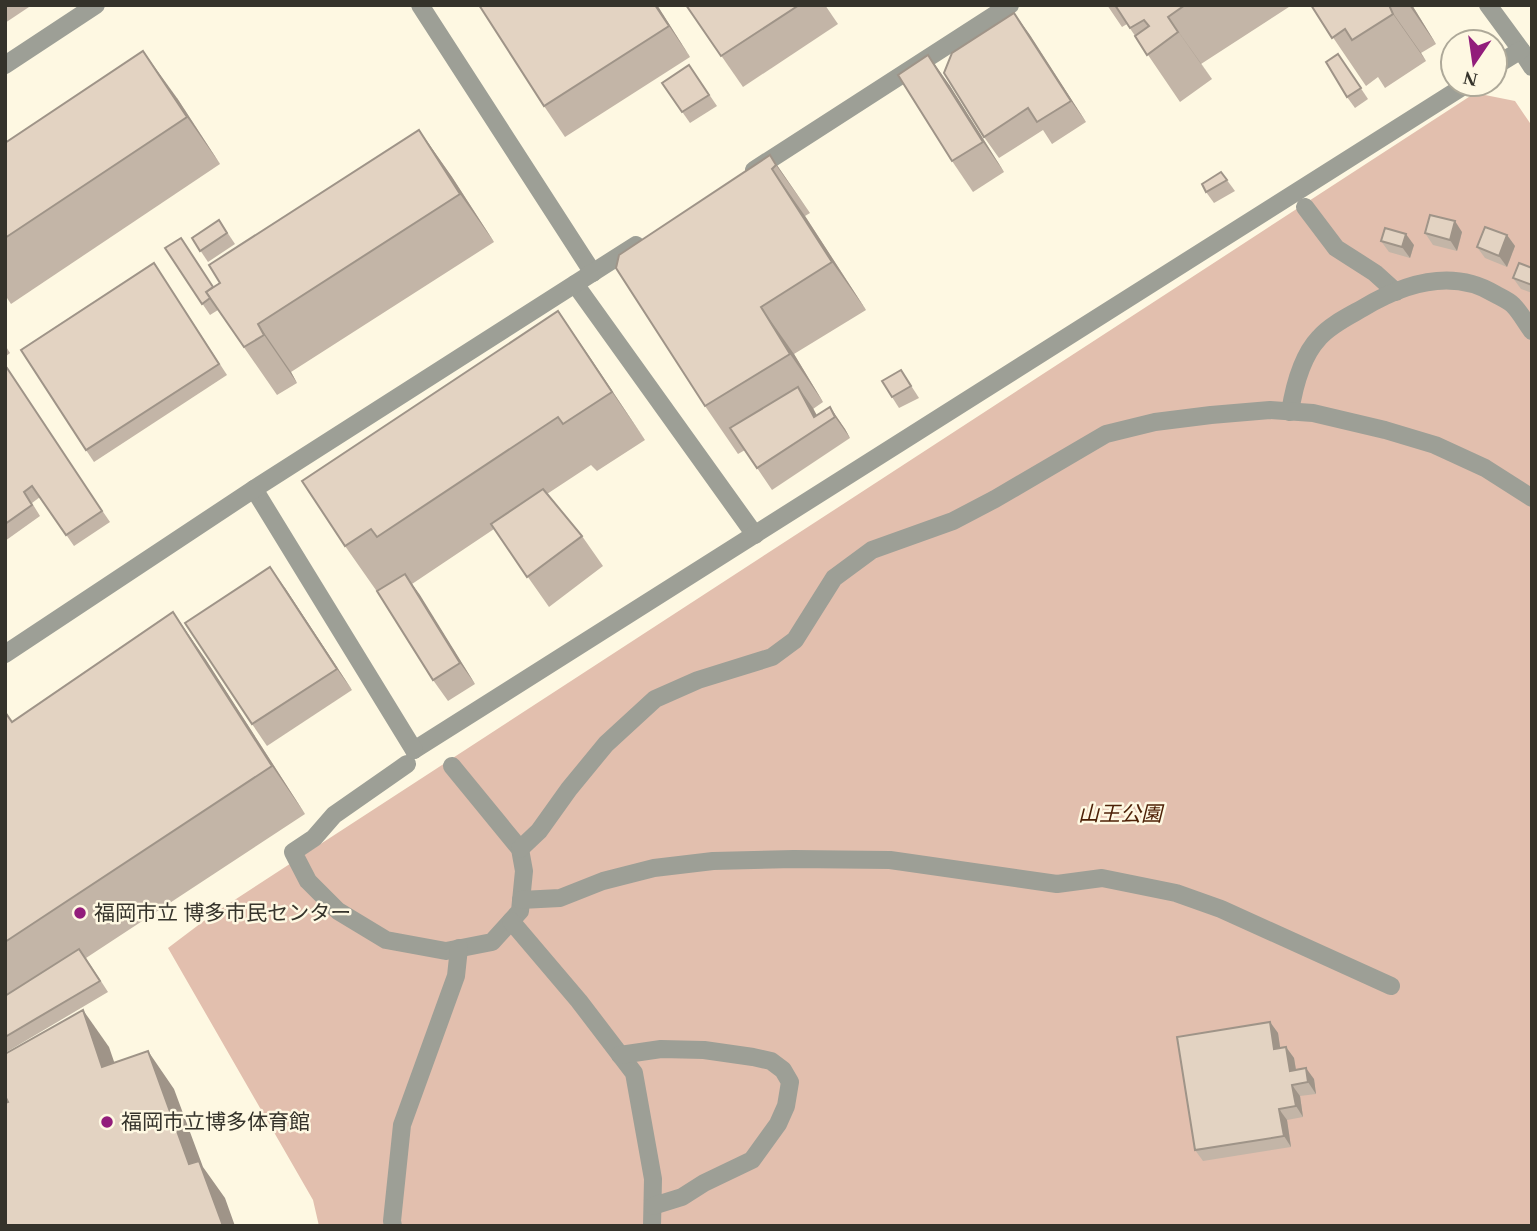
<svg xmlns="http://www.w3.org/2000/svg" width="1537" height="1231" font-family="'Times New Roman','Noto Sans JP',serif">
<rect width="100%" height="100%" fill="#fef8e2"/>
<!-- green -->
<path fill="#e2bfae" d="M1475,93l40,8 17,25v1100h-1213l-6,-26 -145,-252 45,-34z"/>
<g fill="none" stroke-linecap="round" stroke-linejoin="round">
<!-- pedestrian -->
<g stroke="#9d9f96" stroke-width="18">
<path d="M1305,207l31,41 39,25 21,19"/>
<path d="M1290,412c4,-25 11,-55 29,-74 11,-13 30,-22 44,-30 40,-24 89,-40 132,-14 5,3 13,6 18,11 7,7 13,18 19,26"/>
<path d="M407,764l-73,51 -20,23 -21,14 15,29 30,30 48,29 60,11 46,-9 28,-31 4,-40 -4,-22 -68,-83"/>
<path d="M520,849l19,-18 30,-42 37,-45 49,-45 43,-19 74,-23 23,-17 39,-62 38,-28 81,-29 42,-22 111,-65 49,-12 56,-7 59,-5 43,3 72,17 50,15 50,23 47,30"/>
<path d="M521,900l39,-2 43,-17 51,-13 59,-7 81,-2 96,1 167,24 45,-6 74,15 45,16 170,77"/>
<path d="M511,921l68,80 55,72 19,106 -1,47"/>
<path d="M620,1055l41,-6 43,1 49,7 18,4 12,9 7,12 -4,24 -8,18 -26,36 -48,23 -22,14 -29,9"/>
<path d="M393,1226l-1,-5 10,-96 54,-149 3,-28"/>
</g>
<!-- minor -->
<g stroke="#9d9f96" stroke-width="18">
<path d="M420,5l173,268"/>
<path d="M1488,5l33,45 11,17"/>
<path d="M1495,66l26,-16"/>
<path d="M575,284l180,251"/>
<path d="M414,750l1053,-666"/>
</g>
<!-- tertiary -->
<g stroke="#9d9f96" stroke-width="18">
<path d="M5,65l91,-60"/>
<path d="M754,170l256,-165"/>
<path d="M254,489l160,261"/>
<path d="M5,654l249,-165 382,-244"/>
</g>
</g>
<!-- wall -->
<g fill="#c3b5a7">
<path d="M5,5h27l-27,18z"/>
<path d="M657,5l33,52 -125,80 -21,-31z"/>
<path d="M686,5h139l13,19 -95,63z"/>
<path d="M1107,5h185l-91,59 11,15 -32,23 -53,-78 -5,3z"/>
<path d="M1311,5h101l24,39 -15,9 5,8 -41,27 -7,-11 -12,9z"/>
<path d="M1014,13l72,109 -34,22 -9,-14 -44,28 -15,-21z"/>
<path d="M1338,54l30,45 -13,9 -8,-11z"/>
<path d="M928,55l22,31 54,86 -31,20 -21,-31z"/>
<path d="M689,65l28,41 -27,17 -28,-40z"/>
<path d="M177,98l43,66 -209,140 -6,-9v-152z"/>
<path d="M419,130l33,47 42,65 -203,130 6,11 -20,12 -59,-85 -8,5 -45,-67 49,39z"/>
<path d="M770,155l40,58 -5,3 61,94 -72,44 29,48 -10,7 4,7 13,-9 15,22 5,9 -78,52 -27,-40 -7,4 -33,-48z"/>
<path d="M1221,172l14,19 -21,12 -8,-11z"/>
<path d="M219,220l16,24 -27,18 -16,-24z"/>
<path d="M1462,232l-5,19 -24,-6 -8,-12z"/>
<path d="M1507,235l8,11 -8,21 -22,-9 -8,-11z"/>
<path d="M1381,241l33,4 -4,13 -21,-6z"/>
<path d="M154,263l73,112 -133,87 -8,-12z"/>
<path d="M1532,268v25l-11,-4 -8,-11z"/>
<path d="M558,311l87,129 -48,31 -6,-6 -44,29 35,42 21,30 -54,41 -55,-78 -82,55 63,100 -27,17 -15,-21 -55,-87 -33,-47z"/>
<path d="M5,345l5,8 -5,4z"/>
<path d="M5,369l105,153 -36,24 -34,-49 -8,6 8,13 -35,25z"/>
<path d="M901,370l18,28 -20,10 -7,-11z"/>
<path d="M285,588l67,102 -85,56 -15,-22z"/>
<path d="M173,612l33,48 99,154 -219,144 22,34 -103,61v-341l7,10z"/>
<path d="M1270,1022l8,11 2,15 6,-1 8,11 2,12 18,9 2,15 -16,2 3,21 -16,3 4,27 -88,14 -8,-11z"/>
</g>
<!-- shaded-wall -->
<g fill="#9f9488">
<path d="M655,5h2l33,52 -21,-31z"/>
<path d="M1409,5h3l24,39z"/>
<path d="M1388,6l33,47 5,8 -33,-47z"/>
<path d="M1014,13l16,22 56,87 -15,-21z"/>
<path d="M1168,17l33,47 11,15z"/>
<path d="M143,51l34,47 43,66 -33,-47z"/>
<path d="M928,55l22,31 54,86 -21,-30z"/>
<path d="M419,130l33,47 42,65 -34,-48z"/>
<path d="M770,155l33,48 7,10 -34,-48z"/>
<path d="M772,169l33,47 61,94 -34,-48z"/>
<path d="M1455,221l7,11 -5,19 -7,-11z"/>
<path d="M1406,234l8,11 -4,13 -8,-11z"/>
<path d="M1507,235l8,11 -8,21 -8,-11z"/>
<path d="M761,307l33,47 29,48 -33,-48z"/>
<path d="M558,311l33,48 54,81 -33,-48z"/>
<path d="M258,324l33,48 6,11 -33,-48z"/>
<path d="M798,387l15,21 9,17 -8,-8z"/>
<path d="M830,407l15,22 5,9 -15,-21z"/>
<path d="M270,567l15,21 67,102 -15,-21z"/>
<path d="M405,574l15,21 55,89 -15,-21z"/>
<path d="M173,612l33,48 99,154 -33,-48z"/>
<path d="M83,1010l26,37 20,58 -27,-38z"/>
<path d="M1270,1022l8,11 4,27 -8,-11z"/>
<path d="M1286,1047l8,11 4,24 -8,-11z"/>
<path d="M148,1051l26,38 29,78 22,31 10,28h-12l-34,-62z"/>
<path d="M1306,1068l8,11 2,15 -8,-12z"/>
<path d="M1292,1085l8,11 3,21 -7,-11z"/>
<path d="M1279,1109l8,11 4,27 -7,-11z"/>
</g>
<!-- building -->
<g fill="#e3d3c2" stroke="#9f9488" stroke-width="2">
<path d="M479,5h176l14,21 -125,80z"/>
<path d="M686,5h113l-78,51z"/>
<path d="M1115,5h70l-17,12 10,15 -31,23 -12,-19 14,-10 -5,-6 -14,8z"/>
<path d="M1311,5h78l4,9 -41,26 -7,-11 -13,9z"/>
<path d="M1014,13l57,88 -34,21 -9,-14 -44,29 -40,-64 8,-20z"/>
<path d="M143,51l44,66 -182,121v-95z"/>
<path d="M1338,54l23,34 -14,9 -21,-35z"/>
<path d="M928,55l55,87 -31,19 -54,-86z"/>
<path d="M689,65l20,30 -27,17 -20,-29z"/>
<path d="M419,130l41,64 -202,130 6,11 -20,12 -38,-55 14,-9 -11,-18z"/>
<path d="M770,155l6,10 -4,4 60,93 -71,45 29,47 -85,52 -89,-138 3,-13z"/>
<path d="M1221,172l6,8 -21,12 -4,-8z"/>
<path d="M1430,215l25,6 -5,19 -25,-7z"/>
<path d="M219,220l8,13 -27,18 -8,-13z"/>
<path d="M1485,227l22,8 -8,21 -22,-9z"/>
<path d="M1385,228l21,6 -4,13 -21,-6z"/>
<path d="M181,238l32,49 -7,5 4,6 -8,6 -37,-56z"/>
<path d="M154,263l65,101 -133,86 -65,-100z"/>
<path d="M1519,263l13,5v17l-19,-7z"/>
<path d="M558,311l54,81 -49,32 -5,-7 -181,120 -6,-8 -26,17 -43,-65z"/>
<path d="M7,368l95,143 -36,24 -34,-49 -8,6 8,13 -27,19v-155z"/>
<path d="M901,370l10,16 -19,11 -10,-16z"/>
<path d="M798,387l16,30 16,-10 5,10 -78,51 -27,-40z"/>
<path d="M543,489l39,47 -55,41 -36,-53z"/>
<path d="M270,567l67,102 -85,55 -67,-101z"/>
<path d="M405,574l55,89 -27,17 -56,-89z"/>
<path d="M173,612l99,154 -267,176v-230l7,10z"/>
<path d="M79,949l21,32 -95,56v-41z"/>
<path d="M83,1010l19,57 46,-16 41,113 10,-3 24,65h-218v-123l3,-1 -3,-6v-42z"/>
<path d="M1270,1022l4,27 12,-2 4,24 16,-3 2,14 -16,3 4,21 -17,3 5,27 -89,14 -18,-113z"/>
</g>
<!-- markers -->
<g fill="#921d7b" stroke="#fef8e2" stroke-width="2.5">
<circle cx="80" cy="913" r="7"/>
<circle cx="107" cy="1122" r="7"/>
</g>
<g text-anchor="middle" stroke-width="5" stroke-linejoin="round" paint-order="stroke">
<!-- park labels -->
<g font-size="21" font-style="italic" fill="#4d2006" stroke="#fef8e2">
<text x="1120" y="821">山王公園</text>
</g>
<!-- poi labels -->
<g font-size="21" fill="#35332b" stroke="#fef8e2" text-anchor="start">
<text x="94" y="920">福岡市立 博多市民センター</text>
<text x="121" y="1129">福岡市立博多体育館</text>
</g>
</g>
<!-- border -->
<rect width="1537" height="1231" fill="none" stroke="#35332b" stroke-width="14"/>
<!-- north arrow -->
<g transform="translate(1474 63) rotate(193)"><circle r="33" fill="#fef8e2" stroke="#aea999" stroke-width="2"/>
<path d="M0-5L12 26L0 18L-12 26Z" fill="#921d7b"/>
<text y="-10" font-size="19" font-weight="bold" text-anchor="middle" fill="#35332b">N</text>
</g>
</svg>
